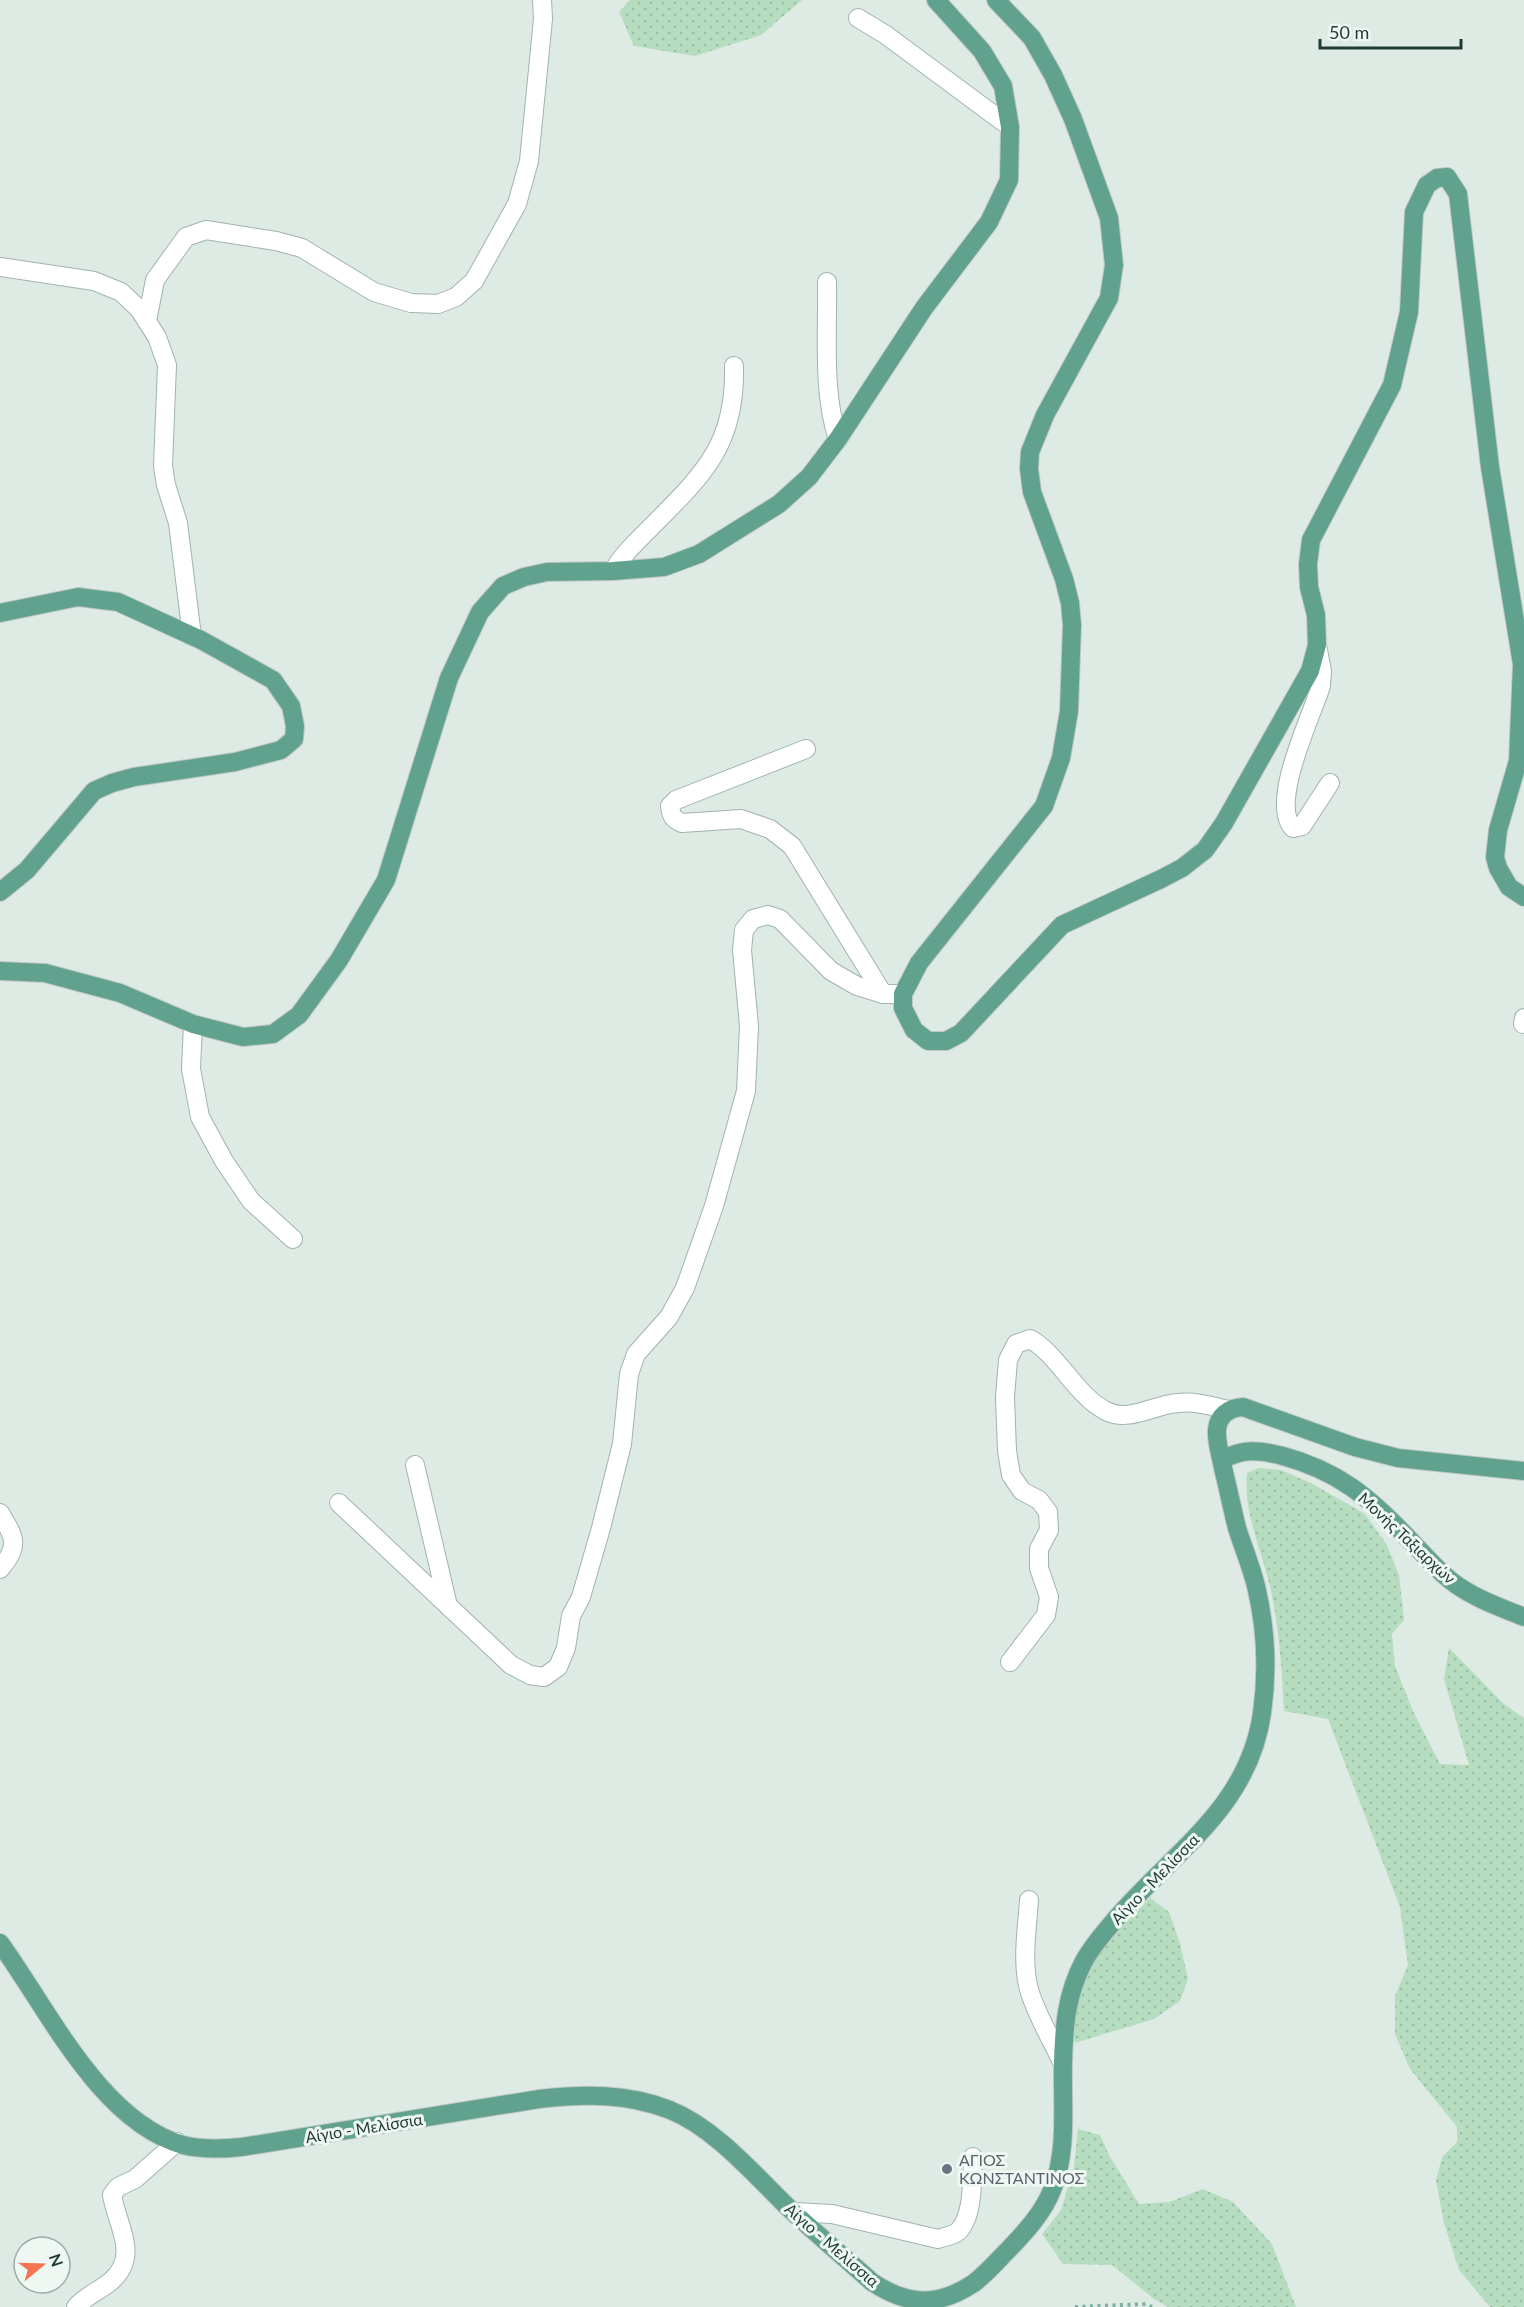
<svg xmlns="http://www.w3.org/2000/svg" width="1524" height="2307" font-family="Lato,sans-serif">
<defs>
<pattern id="grass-dots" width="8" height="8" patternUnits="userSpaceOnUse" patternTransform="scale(1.5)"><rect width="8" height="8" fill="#b6ddbf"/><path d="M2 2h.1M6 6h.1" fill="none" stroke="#9cbfa5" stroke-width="1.8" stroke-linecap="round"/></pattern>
</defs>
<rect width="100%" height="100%" fill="#deebe5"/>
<!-- grass -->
<g fill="url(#grass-dots)">
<path d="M630,0h172l-41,35 -66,21 -61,-10 -15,-34z"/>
<path d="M1259,1468l22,2 30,13 54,31 22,31 12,30 5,45 -12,14 3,32 18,45 27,53 29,1 -25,-86 5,-31 55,56 20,14v589h-34l-31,-37 -15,-47 -8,-42 6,-24 15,-15v-15l-47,-58 -15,-35v-38l13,-31 -8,-58 -72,-188 -44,-8c-2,-41 -5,-84 -14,-125 -9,-37 -27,-75 -23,-113z"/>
<path d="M1150,1898l19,14 11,31 8,36 -8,22 -26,18 -79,24c-1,-7 -3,-15 -3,-23 2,-51 45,-88 78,-122z"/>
<path d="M1078,2129l22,6 9,20 30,49 30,-2 34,-13 30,13 39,42 24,63h-128l-14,-8 -42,-34 -49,-1 -21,-30 19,-24 13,-43z"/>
</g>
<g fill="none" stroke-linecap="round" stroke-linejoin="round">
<defs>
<g id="minor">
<path d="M858,18l28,17 124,92"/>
<path d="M0,267l94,14 27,11 18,17 18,28 10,28 -4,101 3,19 12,38 14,113"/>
<path d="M827,282c1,49 -5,111 11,157"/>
<path d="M147,321l8,-41 31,-43 20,-7 70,11 26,7 72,44 37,11 27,1 18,-7 18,-16 43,-77 12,-43 14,-142 -1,-19"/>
<path d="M613,571c11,-18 26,-32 42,-48 51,-51 81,-81 79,-157"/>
<path d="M1317,645l5,26 -1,15c-9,29 -52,117 -28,142l9,-2 28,-43"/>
<path d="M806,749l-130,51 -6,6c1,10 3,13 12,17l59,-4 29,10 22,17 91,148"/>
<path d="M193,1024l-2,45 9,48 24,44 27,40 42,38"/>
<path d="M1523,1024l1,-6"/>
<path d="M415,1465l33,141"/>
<path d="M339,1503l172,162 19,10 14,2 14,-10 8,-19 5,-32 10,-19 20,-69 21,-84 7,-70 7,-20 33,-37 16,-29 29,-82 32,-115 3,-65 -7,-76 2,-20 9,-11 15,-4 12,4 51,52 26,15 26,8h20"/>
<path d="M0,1513c15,25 20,32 0,56"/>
<path d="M1010,1662l36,-47 3,-18 -10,-29v-19l10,-19 -1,-18 -9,-12 -17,-9 -11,-16 -4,-24 -2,-54 3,-37 8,-16 14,-5c29,16 45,56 76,72 23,12 49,-7 72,-8 17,-2 33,3 50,7"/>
<path d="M1029,1900c-2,30 -8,64 1,93 8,24 22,48 33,71"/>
<path d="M794,2212l38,2 106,25c5,-2 13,-3 18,-6 18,-13 16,-55 17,-76"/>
<path d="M76,2307c8,-10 23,-16 34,-25 31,-26 7,-56 2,-87l6,-8 17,-8 42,-37"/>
</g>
<g id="major">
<path d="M996,0l36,38 21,37 20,44 36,99 5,47 -5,33 -64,117 -15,37 -1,17 3,23 32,87 6,24 2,22 -3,86 -8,47 -17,48 -125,157 -16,31v14l11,22 14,11h18l15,-8 101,-108 99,-46 21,-11 23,-18 19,-27 86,-152 7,-26 -1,-30 -7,-28 -1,-23 3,-24 81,-155 17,-73 5,-100 13,-27 10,-7 10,-1 11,17 32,273 32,197 -4,97 -20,69 -3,27 3,11 11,19 15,10"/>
<path d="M0,613l78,-16 40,5 83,38 72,40 18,26 4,20 -1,13 -13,11 -46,12 -101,15 -22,6 -18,8 -67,79 -27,22"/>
<path d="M0,971l45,2 75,20 73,31 50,13 30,-3 26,-19 40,-55 47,-80 63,-202 31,-66 23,-26 21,-9 23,-5 66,-1 51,-4 35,-13 80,-50 30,-27 29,-38 86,-131 65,-86 20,-42 1,-53 -7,-41 -21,-35 -46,-51"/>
<path d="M1222,1460c21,-12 38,-10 61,-4 55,15 86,41 125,82 14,14 27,30 42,42 21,17 49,27 74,37"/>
<path d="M0,1943c48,66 100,178 183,202 20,5 40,4 59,2l297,-48c46,-5 88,-6 131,11 47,19 87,68 123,102 26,24 53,47 79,70 36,24 66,25 102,1 13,-10 24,-23 36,-35 16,-17 33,-35 42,-58 16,-38 10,-86 11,-127 1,-36 3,-68 21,-102 10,-18 24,-33 37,-48 57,-64 128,-108 141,-200 6,-42 4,-85 -6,-127 -5,-20 -13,-39 -19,-58 -5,-20 -9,-40 -14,-60 -2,-12 -7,-25 -6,-38 1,-15 12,-22 26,-23l112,40 43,11 126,13"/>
</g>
</defs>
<!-- minor casing -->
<use href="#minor" stroke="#a1b3ac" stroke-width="20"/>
<!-- major casing -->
<use href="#major" stroke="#c0c8c6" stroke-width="20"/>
<!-- path -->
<path stroke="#7eaf9e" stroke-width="4" stroke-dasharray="3 4.5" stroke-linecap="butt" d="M1075,2307l71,-3 6,3"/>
<!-- minor -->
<use href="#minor" stroke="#fff" stroke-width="18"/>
<!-- major -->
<use href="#major" stroke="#61a28f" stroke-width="18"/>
</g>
<!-- markers -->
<circle fill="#6b7280" stroke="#eff7f3" stroke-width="2" cx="947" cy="2169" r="6"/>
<g text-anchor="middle" stroke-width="6" stroke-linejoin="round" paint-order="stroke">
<!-- street labels -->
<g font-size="16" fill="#1f3b33" stroke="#eff7f3">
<text transform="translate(1407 1538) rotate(43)" y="6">Μονής Ταξιαρχών</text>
<text transform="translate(1155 1879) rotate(-46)" y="6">Αίγιο - Μελίσσια</text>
<text transform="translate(364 2128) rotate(-9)" y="6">Αίγιο - Μελίσσια</text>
<text transform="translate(832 2245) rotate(41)" y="6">Αίγιο - Μελίσσια</text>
</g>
<!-- worship labels -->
<g font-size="16" fill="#5b616d" stroke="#eff7f3" text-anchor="start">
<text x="959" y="2166">ΑΓΙΟΣ<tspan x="959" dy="18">ΚΩΝΣΤΑΝΤΙΝΟΣ</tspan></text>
</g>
</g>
<!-- north arrow -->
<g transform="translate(42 2265) rotate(71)"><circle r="28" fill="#eff7f3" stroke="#9caca6" stroke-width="1.5"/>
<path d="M0-4.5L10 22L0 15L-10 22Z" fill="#f77450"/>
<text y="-9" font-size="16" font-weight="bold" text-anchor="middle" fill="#1f3b33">N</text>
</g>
<!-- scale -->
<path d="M1320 39v9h141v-9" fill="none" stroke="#1f3b33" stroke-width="3"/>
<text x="1329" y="39" font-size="18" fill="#1f3b33" stroke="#eff7f3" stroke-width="4.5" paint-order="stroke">50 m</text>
</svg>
